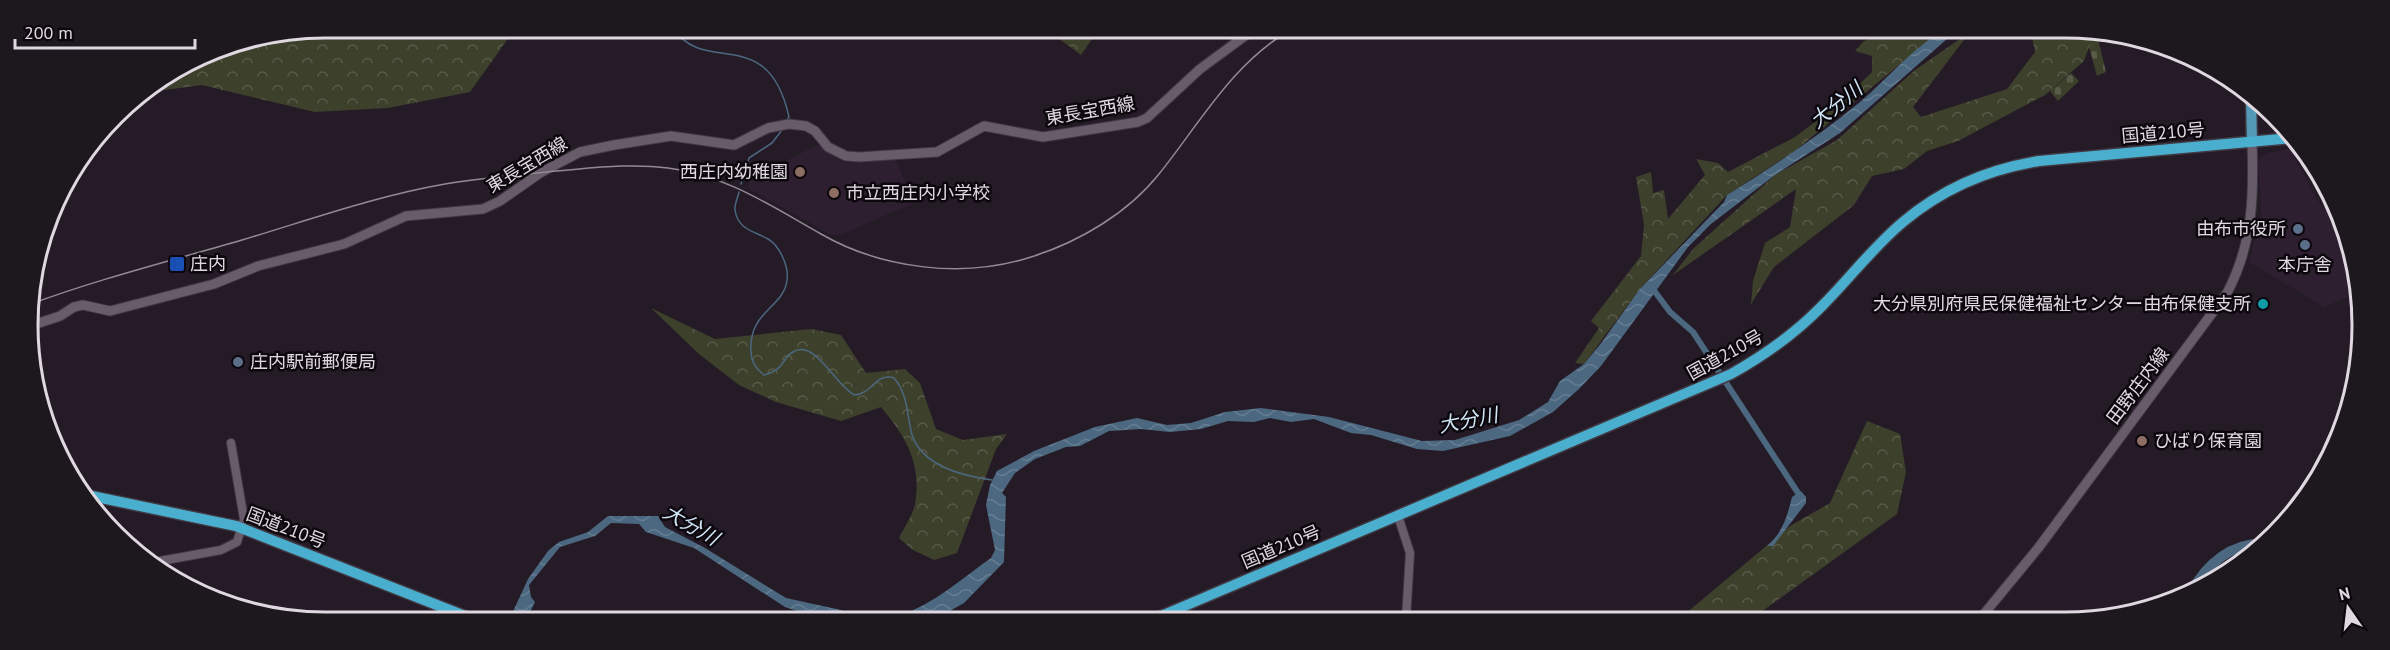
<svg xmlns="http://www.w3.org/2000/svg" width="2390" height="650" font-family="'PT Sans','Noto Sans JP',sans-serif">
<defs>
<pattern id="forest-crowns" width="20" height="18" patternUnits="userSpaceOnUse" patternTransform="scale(1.5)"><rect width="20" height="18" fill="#3d402b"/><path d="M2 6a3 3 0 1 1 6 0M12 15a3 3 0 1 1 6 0" fill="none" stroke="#595b49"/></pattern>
<pattern id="cemetery-stones" width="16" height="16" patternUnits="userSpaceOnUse" patternTransform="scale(1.5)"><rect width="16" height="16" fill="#3d402b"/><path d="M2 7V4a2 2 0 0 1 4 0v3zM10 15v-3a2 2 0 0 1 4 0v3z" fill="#595b49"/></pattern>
<pattern id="water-waves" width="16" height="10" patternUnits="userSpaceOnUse" patternTransform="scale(1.5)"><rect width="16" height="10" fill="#4b6880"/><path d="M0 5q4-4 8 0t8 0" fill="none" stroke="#657d92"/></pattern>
</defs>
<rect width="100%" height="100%" fill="#251b27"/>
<!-- built -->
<g fill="#2d1e30">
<path d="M817,145l26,17 53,-2 18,43 -74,32h-9l-83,-47 1,-8z"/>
<path d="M2290,149l25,47 22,31 5,3 15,37v27l-33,13 -75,-45 12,-48 -3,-53 8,-8z"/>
</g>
<!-- forest -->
<g fill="url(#forest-crowns)">
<path d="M325,27l184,1 3,5 -42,59 -82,16 -73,4 -113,-27 -60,8 69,-43z"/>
<path d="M1037,29h62l-18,26 -23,-17z"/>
<path d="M1890,32h49l-143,118 -69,45 -88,95 -55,74 -9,-1 24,-35 -8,-7 50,-65 3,-31 -8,-48 15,-5 2,21 11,-3 4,29 37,-44 -9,-16 22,4 10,9 67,-35 44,-33 33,-32v-16l-17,-5 9,-10z"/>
<path d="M1970,32l-57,75 8,10 86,-28 28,-37 -4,-20 74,1 -5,8 -11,6 -5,14 -39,34 -87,46 -31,10 -23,18 -32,7 -18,29 -80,62 -23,37 2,-23 12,-38 25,-16 6,-38 -123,86 20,-26 82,-74 62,-35 78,-70z"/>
<path d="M651,308l64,31 96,-10 30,6 25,38 39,-4 15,14 16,46 27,11 44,-6 -11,15 -39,104 -23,7 -21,-10 -14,-12c5,-10 14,-23 16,-34 7,-41 -9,-67 -34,-97l-40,14 -65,-19 -37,-17 -40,-31z"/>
<path d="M1867,421l33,13 6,38 -9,42 -147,106h-66l1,-6 105,-88 40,-23z"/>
</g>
<!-- cemetery -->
<g fill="url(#cemetery-stones)">
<path d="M2098,39l8,33 -9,4 -8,-29z"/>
<path d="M2071,73l8,8 -21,20 -8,-10z"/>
</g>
<!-- water -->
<g fill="url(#water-waves)">
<path d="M1940,32h15l-115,101 -65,42 -64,49 -23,23 -87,119 -22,23 -26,23 -43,24 -67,15 -26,-2 -46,-14 -20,-2 -37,-14 -23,3 -21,-4 -16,4 -26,-1 -27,8 -31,3 -29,-3 -32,2 -29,15 -14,1 -31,12 -20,14 -13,20 4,4 -2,65 -40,41 -27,15h-47c37,-8 70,-38 101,-60l4,-8 -9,-45 4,-20 7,-14 37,-20 61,-24 42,-9 30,7 24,-2 34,-11 36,-4 68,9 93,24 33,-1 64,-20 29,-18 12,-21 24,-17 18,-22 37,-52 85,-88 3,-7c45,-28 92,-59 133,-93 27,-23 50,-51 80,-70z"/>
<path d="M1801,491l5,6v6l-33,43h-6c16,-14 20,-29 25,-49z"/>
<path d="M608,516h50l7,11 40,21 81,50 55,12 10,6 22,2 -61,-2 -27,-9 -91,-59 -48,-16 -7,-8 -28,-1 -16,13 -35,11 -31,38 2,12 4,5 -8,16h-17l18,-39 20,-28 11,-9 29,-10z"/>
</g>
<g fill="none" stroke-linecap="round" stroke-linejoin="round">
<!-- stream -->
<g stroke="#4b6880" stroke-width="1.5">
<path d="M673,28c32,49 95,-6 116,89l-3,4"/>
<path d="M741,184l8,-26 23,-15 10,-13"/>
<path d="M739,192c-1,5 -5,14 -4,18 3,20 19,21 33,29 12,7 21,28 19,41 -3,28 -39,31 -36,72 0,10 5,17 13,23 22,-6 16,-15 29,-23 22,-14 44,36 62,43 17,-1 21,-23 39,-17 13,15 13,34 17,53 8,35 52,45 81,49"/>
</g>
<!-- canal -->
<path stroke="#4b6880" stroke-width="6" d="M1653,289l17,23 23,20 105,161"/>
<!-- river -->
<path stroke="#4b6880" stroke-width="10" d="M2191,593c15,-29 41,-51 75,-49"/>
<defs>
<g id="tertiary">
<path d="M1398,516l12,37 -4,66"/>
<path d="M149,563l72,-13 16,-8 7,-23 -13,-76"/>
</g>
<g id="secondary">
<path d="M30,326l30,-10 14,-9 9,-2 27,6 104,-27 44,-18 86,-22 62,-28 77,-7 17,-8 40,-28 40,-21 34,-7 57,-9 63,9 34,-17 21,-4 17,2 9,5 13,16 18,9 13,1 78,-5 47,-26 59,11 95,-15 9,-4 53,-49 53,-39"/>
<path d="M1979,620l60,-73 188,-254c26,-49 27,-97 25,-151"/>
</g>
<path id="primary" d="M2251,98l1,44"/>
<g id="trunk">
<path d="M82,494l154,32 234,92"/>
<path d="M1154,619l577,-245c34,-19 65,-41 92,-69 27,-27 50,-58 80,-83 39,-33 86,-53 136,-61l253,-23"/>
</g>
</defs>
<!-- tertiary casing -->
<use href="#tertiary" stroke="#403842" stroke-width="10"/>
<!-- secondary casing -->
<use href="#secondary" stroke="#403842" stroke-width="11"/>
<!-- primary casing -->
<use href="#primary" stroke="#403842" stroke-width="13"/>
<!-- trunk casing -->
<use href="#trunk" stroke="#403842" stroke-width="13"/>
<!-- tertiary -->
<use href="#tertiary" stroke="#685c6b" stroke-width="8"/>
<!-- secondary -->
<use href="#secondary" stroke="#685c6b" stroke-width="9"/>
<!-- primary -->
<use href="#primary" stroke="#529ab6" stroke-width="10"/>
<!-- trunk -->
<use href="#trunk" stroke="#4aafcf" stroke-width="10"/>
<!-- rail -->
<path stroke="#928994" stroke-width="1.5" d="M28,305c70,-26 142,-44 214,-65 67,-20 134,-44 203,-56 37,-6 74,-9 111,-13 37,-3 75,-8 112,-3 58,7 103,38 153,66 61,35 143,45 210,23 48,-15 97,-44 128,-83 41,-51 73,-110 131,-144"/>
</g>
<!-- markers -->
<g fill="#8d6e63" stroke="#0c070d" stroke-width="2">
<circle cx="800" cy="172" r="6"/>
<circle cx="834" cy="193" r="6"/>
<circle cx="2142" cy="441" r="6"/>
</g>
<g fill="#5c6f8a" stroke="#0c070d" stroke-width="2">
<circle cx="2298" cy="229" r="6"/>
<circle cx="2305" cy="245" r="6"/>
<circle cx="238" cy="362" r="6"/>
</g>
<rect fill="#1a4fb4" stroke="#0c070d" stroke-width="2" x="169" y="256" width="16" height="16" rx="3"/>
<circle fill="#0f9aa8" stroke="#0c070d" stroke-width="2" cx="2263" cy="304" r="6"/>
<g text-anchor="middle" stroke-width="5" stroke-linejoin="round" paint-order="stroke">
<!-- street labels -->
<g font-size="18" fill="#e0d8e1" stroke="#0c070d">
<text transform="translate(1090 111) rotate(-10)" y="6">東長宝西線</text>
<text transform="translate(2163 133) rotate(-5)" y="6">国道210号</text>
<text transform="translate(527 165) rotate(-31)" y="6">東長宝西線</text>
<text transform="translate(1725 355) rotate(-29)" y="6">国道210号</text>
<text transform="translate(2138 386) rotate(-53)" y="6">田野庄内線</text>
<text transform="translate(286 528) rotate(21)" y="6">国道210号</text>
<text transform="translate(1281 547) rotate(-23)" y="6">国道210号</text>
</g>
<!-- poi labels -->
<g font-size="18" fill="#e0d8e1" stroke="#0c070d" text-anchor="start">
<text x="788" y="178" text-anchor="end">西庄内幼稚園</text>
<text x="846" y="199">市立西庄内小学校</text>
<text x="2286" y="235" text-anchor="end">由布市役所</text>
<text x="190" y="270">庄内</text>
<text x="2305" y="271" text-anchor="middle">本庁舎</text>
<text x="2251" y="310" text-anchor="end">大分県別府県民保健福祉センター由布保健支所</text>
<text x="250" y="368">庄内駅前郵便局</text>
<text x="2154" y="447">ひばり保育園</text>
</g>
<!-- water labels -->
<g font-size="20" font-style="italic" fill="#d0e5f6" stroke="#0c070d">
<text transform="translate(1836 105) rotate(-39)" y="7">大分川</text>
<text transform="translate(1468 420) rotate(-11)" y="7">大分川</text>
<text transform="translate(691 525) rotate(30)" y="7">大分川</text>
</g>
</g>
<!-- crop -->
<path d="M0 0H2390V650H0ZM325 38H2065A287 287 0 0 1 2352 325V325A287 287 0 0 1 2065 612H325A287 287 0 0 1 38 325V325A287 287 0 0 1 325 38Z" fill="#1d181e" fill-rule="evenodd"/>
<path fill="none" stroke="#e0d8e1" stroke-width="3" d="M325 38H2065A287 287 0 0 1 2352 325V325A287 287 0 0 1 2065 612H325A287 287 0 0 1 38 325V325A287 287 0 0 1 325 38Z"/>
<!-- north arrow -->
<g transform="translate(2348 608) rotate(346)" stroke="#0c070d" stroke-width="4.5" paint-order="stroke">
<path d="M0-4.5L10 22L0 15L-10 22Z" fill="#e0d8e1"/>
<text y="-9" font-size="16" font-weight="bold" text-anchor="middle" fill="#e0d8e1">N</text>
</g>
<!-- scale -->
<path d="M15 39v9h180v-9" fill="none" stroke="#e0d8e1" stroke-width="3"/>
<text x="24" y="39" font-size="18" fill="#e0d8e1" stroke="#0c070d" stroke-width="4.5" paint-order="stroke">200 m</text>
</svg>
